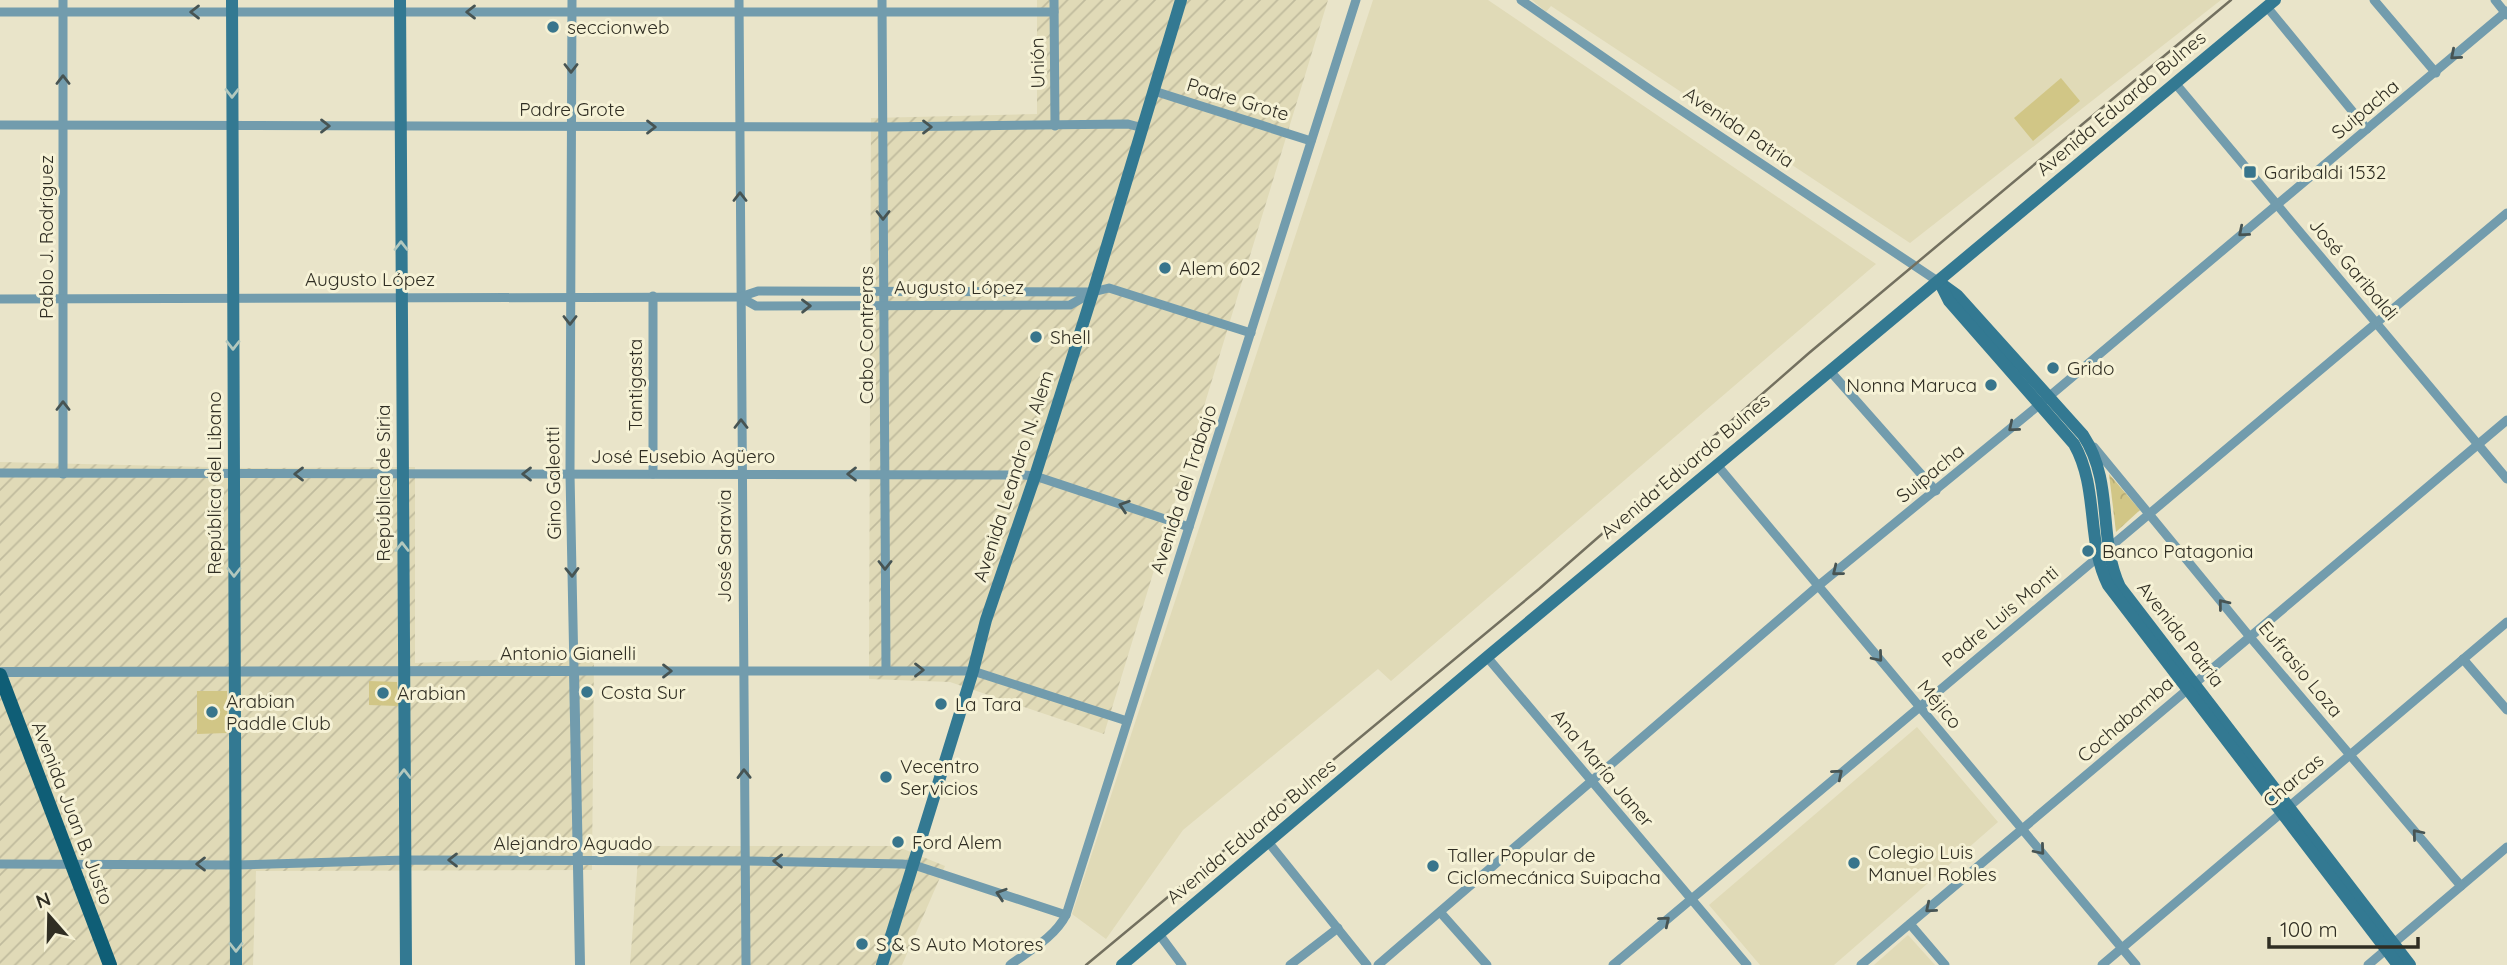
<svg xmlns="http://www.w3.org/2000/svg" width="2507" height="965" font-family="Quicksand,sans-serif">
<defs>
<pattern id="industrial-furrows" width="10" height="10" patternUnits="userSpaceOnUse" patternTransform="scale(1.75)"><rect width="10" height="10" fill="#e0dab7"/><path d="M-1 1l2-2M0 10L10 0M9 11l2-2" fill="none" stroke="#c0bb9d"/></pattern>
<pattern id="park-crowns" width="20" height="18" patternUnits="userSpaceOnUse" patternTransform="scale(1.75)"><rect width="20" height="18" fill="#d1c686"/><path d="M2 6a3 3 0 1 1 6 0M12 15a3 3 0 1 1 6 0" fill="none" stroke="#b4aa73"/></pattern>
</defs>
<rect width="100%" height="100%" fill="#e9e4c9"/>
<!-- built -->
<g fill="#e0dab7">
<path d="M1373,0h115l388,264 -485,417 -13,-12 -195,161 -77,109 -34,-25z"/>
<path d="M1532,0h689l-311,243 -359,-237 -5,6z"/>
<path d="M1917,727l81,95 -164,143h-74l-51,-60z"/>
<path d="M1908,935l27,30h-61z"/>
</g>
<!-- industrial -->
<g fill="url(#industrial-furrows)">
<path d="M1037,0h291l-224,734 -154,-52 -81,-3 2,-561 166,-4z"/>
<path d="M0,462l250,6 165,-1v196l179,-7 -2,214 -336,1 -3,94h-253z"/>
<path d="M639,846h257l49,20 -43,99h-272z"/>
</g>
<!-- park -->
<path fill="url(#park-crowns)" d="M2109,474l31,36 -24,22z"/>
<!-- garden -->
<g fill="#d1c686">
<path d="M2061,78l19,23 -47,40 -19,-23z"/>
<path d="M369,681l28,1 1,24 -29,-1z"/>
<path d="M197,691h30v42l-30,1z"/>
</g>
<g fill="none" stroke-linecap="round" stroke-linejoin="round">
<!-- minor -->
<g stroke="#729cad" stroke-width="9">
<path d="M63,0v474"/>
<path d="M572,0l-2,474 4,197h399l154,50"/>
<path d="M739,0l7,965"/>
<path d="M882,0l4,670"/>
<path d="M1054,0l1,126"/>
<path d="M1521,0l131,91 287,191"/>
<path d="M2374,0l62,73"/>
<path d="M2495,0l12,15"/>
<path d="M2267,7l100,122"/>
<path d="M0,12h1054"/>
<path d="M2175,83l332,396"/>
<path d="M1154,91l157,50"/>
<path d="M0,125l883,2 245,-3 15,4"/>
<path d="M740,297l16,9 314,-1 23,-13 16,-4 142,45"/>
<path d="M0,299l740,-2 18,-6 335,1"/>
<path d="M1830,371l106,120"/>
<path d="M2094,447l156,190 211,249"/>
<path d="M1717,465l419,500"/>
<path d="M0,473l1024,2 11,1 154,51"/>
<path d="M653,474v-178"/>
<path d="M1487,657l260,308"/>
<path d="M2463,659l44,51"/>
<path d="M1269,843l98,122"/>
<path d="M0,864l236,1 169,-5 340,1 157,3 12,1 152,50"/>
<path d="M1440,912l47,53"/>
<path d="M1910,924l35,41"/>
<path d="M1159,934l23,31"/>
<path d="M1010,965c19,-14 45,-28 56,-50l290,-915"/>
<path d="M1290,965l48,-37"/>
<path d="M1378,965l440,-379 221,-181 468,-394"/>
<path d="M1613,965l894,-752"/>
<path d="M1861,965l646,-545"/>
<path d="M2102,965l405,-343"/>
<path d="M2368,965l139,-118"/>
</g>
<!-- tertiary -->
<path stroke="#729cad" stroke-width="10" d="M0,672l574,-1 6,294"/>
<!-- secondary -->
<g stroke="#337992" stroke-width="12">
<path d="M232,0l4,965"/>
<path d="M400,0l6,965"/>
<path d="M1939,282l18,13 126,140c32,49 14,103 37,152l290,378"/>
<path d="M1941,285l8,16 125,143c25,44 12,97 34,141l290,380"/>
<path d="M882,965l91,-294 13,-51 49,-144 58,-184 88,-292"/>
<path d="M1122,965l365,-308 788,-657"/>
</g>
<!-- primary -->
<path stroke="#0f5e76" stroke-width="14" d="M0,675l110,290"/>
<!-- rail -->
<path stroke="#73705f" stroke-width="2.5" d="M1086,965l453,-376 270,-236 422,-353"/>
</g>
<!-- one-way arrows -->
<defs><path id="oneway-chevron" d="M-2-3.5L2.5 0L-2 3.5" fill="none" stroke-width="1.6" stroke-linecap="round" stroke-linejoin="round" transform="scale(1.75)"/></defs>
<g stroke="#475453">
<use href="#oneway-chevron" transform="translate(195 12) rotate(-180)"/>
<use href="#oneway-chevron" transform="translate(471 12) rotate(180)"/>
<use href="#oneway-chevron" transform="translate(2455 55) rotate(139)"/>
<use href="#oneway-chevron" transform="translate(571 68) rotate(90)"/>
<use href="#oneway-chevron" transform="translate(63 80) rotate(-90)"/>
<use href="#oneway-chevron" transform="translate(325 126)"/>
<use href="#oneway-chevron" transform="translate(651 127)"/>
<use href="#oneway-chevron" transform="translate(927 127)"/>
<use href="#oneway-chevron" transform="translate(740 197) rotate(-90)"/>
<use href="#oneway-chevron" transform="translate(883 215) rotate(90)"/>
<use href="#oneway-chevron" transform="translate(2243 232) rotate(140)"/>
<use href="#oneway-chevron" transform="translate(806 306) rotate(-1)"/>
<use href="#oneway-chevron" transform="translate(570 320) rotate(90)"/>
<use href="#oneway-chevron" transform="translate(63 406) rotate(-90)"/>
<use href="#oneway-chevron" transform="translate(741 424) rotate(-90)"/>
<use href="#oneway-chevron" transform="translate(2013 427) rotate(140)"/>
<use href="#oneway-chevron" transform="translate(299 474) rotate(180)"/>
<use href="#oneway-chevron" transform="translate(527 474) rotate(180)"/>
<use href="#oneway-chevron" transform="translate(852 474) rotate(-180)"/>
<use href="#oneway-chevron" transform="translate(1124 506) rotate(-162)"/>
<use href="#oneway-chevron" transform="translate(885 565) rotate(90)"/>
<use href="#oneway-chevron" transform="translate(1837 571) rotate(141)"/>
<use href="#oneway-chevron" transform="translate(572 572) rotate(89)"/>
<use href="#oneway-chevron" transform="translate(2223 604) rotate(-129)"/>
<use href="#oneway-chevron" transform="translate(1878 657) rotate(50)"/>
<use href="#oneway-chevron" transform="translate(919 670)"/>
<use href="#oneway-chevron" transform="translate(667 671)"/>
<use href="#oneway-chevron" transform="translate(744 774) rotate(-91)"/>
<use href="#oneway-chevron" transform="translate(1838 774) rotate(-40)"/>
<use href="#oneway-chevron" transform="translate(2417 834) rotate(-130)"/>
<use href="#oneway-chevron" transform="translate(2040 850) rotate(50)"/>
<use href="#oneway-chevron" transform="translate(453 860) rotate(-180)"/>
<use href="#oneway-chevron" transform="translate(778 861) rotate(-179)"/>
<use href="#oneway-chevron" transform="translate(201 864) rotate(-180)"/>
<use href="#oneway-chevron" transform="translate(1001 894) rotate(-162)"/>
<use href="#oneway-chevron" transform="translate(1930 908) rotate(140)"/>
<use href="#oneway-chevron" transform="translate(1665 921) rotate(-40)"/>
</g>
<g stroke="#b2c8be">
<use href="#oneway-chevron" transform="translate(232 93) rotate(90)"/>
<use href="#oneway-chevron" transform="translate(401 246) rotate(-90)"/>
<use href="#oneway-chevron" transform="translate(233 345) rotate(90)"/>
<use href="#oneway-chevron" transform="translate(402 547) rotate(-90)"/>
<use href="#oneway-chevron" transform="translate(234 572) rotate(90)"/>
<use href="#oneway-chevron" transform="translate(404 774) rotate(-90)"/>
<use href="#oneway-chevron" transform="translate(236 947) rotate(90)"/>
</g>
<!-- markers -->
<g fill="#38758c" stroke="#f6f2d6" stroke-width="2.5">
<circle cx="553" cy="27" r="7"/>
<rect x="2243" y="165" width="14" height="14" rx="3.5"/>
<circle cx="1165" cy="268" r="7"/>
<circle cx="1036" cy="337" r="7"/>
<circle cx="2053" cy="368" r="7"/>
<circle cx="1991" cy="385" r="7"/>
<circle cx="2088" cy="551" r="7"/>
<circle cx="587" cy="692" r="7"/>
<circle cx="383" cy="693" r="7"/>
<circle cx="941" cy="704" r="7"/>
<circle cx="212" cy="712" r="7"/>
<circle cx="886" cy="777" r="7"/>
<circle cx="898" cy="842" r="7"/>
<circle cx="1854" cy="863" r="7"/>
<circle cx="1433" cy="866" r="7"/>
<circle cx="862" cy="944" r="7"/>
</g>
<g text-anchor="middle" stroke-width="6" stroke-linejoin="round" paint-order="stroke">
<!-- poi labels -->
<g font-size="19" fill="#302e23" stroke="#f6f2d6" text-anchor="start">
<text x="567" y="34">seccionweb</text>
<text x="2264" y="179">Garibaldi 1532</text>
<text x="1179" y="275">Alem 602</text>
<text x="1050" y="344">Shell</text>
<text x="2067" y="375">Grido</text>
<text x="1977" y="392" text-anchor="end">Nonna Maruca</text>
<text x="2102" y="558">Banco Patagonia</text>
<text x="601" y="699">Costa Sur</text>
<text x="397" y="700">Arabian</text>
<text x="226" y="708">Arabian<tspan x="226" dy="22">Paddle Club</tspan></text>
<text x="955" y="711">La Tara</text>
<text x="900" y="773">Vecentro<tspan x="900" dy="22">Servicios</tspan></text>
<text x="912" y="849">Ford Alem</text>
<text x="1868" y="859">Colegio Luis<tspan x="1868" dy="22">Manuel Robles</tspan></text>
<text x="1447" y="862">Taller Popular de<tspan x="1447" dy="22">Ciclomecánica Suipacha</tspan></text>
<text x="876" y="951">S &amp; S Auto Motores</text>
</g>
<!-- street labels -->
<g font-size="19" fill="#302e23" stroke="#f6f2d6">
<text transform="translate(1037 63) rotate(-91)" y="7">Unión</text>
<text transform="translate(1238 99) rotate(17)" y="7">Padre Grote</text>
<text transform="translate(2121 103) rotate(-40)" y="7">Avenida Eduardo Bulnes</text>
<text x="572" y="116">Padre Grote</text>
<text transform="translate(2365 109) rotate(-40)" y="7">Suipacha</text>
<text transform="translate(1739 127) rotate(34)" y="7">Avenida Patria</text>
<text transform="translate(46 237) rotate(-90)" y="7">Pablo J. Rodríguez</text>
<text transform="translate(2354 269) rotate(50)" y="7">José Garibaldi</text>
<text x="370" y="286">Augusto López</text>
<text x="959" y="294">Augusto López</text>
<text transform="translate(866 335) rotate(-90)" y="7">Cabo Contreras</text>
<text transform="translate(635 385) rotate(-90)" y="7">Tantigasta</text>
<text x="683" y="463">José Eusebio Agüero</text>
<text transform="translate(1685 466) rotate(-40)" y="7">Avenida Eduardo Bulnes</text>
<text transform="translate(1930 473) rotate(-39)" y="7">Suipacha</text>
<text transform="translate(1013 476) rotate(-72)" y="7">Avenida Leandro N. Alem</text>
<text transform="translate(214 483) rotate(-90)" y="7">República del Libano</text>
<text transform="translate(383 483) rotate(-90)" y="7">República de Siria</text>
<text transform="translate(553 483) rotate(-91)" y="7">Gino Galeotti</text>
<text transform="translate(1183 489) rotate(-72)" y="7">Avenida del Trabajo</text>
<text transform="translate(724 546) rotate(-90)" y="7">José Saravia</text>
<text transform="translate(2000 616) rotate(-40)" y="7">Padre Luis Monti</text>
<text transform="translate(2181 634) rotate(52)" y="7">Avenida Patria</text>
<text x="568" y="660">Antonio Gianelli</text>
<text transform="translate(2301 669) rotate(50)" y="7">Eufrasio Loza</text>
<text transform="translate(1940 704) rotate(50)" y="7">Méjico</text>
<text transform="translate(2125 719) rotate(-41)" y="7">Cochabamba</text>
<text transform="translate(1603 768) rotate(50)" y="7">Ana María Janer</text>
<text transform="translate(2293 780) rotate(-40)" y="7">Charcas</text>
<text transform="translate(73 813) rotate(69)" y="7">Avenida Juan B. Justo</text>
<text transform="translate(1251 831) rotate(-40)" y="7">Avenida Eduardo Bulnes</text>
<text x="573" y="850">Alejandro Aguado</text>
</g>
</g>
<!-- north arrow -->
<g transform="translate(49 916) rotate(340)" stroke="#f6f2d6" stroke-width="5" paint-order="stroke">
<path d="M0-5L12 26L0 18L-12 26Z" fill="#302e23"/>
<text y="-10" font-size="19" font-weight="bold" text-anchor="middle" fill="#302e23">N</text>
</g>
<!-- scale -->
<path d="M2269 937v10h149v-10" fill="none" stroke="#302e23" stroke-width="3.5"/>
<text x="2280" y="937" font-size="21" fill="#302e23" stroke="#f6f2d6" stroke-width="5" paint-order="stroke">100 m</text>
</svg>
